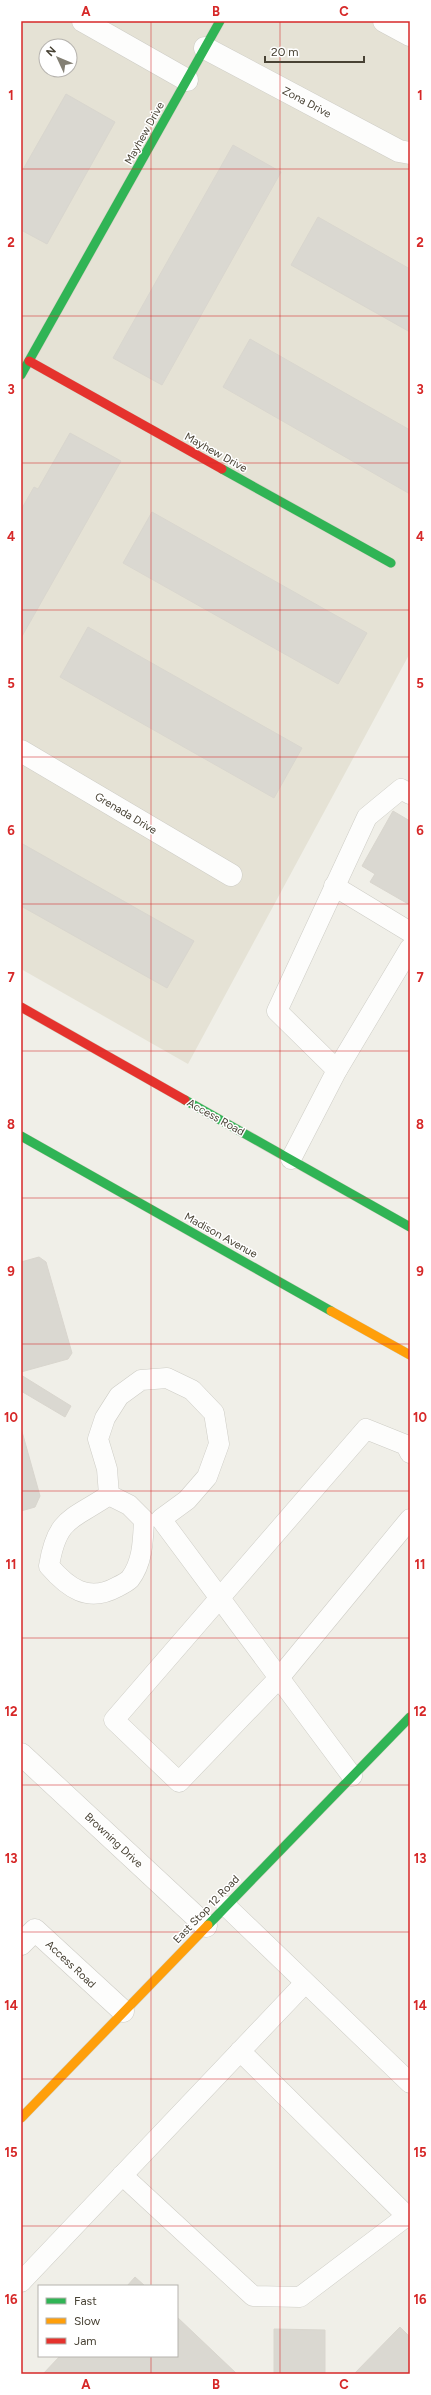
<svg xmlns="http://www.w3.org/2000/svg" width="431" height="2395" font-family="Figtree,sans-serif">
<rect width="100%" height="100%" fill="#f0efe8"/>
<!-- residential -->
<path fill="#e5e2d5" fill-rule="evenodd" d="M21,21h389v632l-222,411 -167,-95zM46,46h24v24h-24z"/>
<!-- building -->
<g fill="#dad8d1" stroke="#d9d6ce">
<path d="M66,94l49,28 -68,122 -26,-14v-57z"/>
<path d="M233,145l48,27 -119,213 -49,-27z"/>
<path d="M318,217l92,52v63l-119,-67z"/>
<path d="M250,339l160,91v64l-187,-107z"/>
<path d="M70,433l51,28 -100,177v-128l13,-23 4,2z"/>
<path d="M152,512l215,121 -29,51 -215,-121z"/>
<path d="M88,627l214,121 -28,50 -214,-121z"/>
<path d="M393,811l17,10v84l-40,-23 5,-8 -13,-8z"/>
<path d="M21,843l173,98 -27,47 -146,-82z"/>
<path d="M39,1257l7,5 26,91 -4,6 -47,13v-110z"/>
<path d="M21,1375l50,31 -6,11 -44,-26z"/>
<path d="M21,1428l19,68 -5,11 -14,4z"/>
<path d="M135,2277l10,9h-18z"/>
<path d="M177,2317l60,57h-194l17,-18h117z"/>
<path d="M400,2327l10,10v37h-56z"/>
<path d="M274,2329l51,1v44h-51z"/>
</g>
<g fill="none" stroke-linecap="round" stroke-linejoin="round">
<defs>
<g id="lane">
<path d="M334,886l76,46"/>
<path d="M337,1070l-60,-59 90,-194 34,-28 9,5"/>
<path d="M291,1159l46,-89 73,-122"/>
<path d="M410,1453l-4,-8 -40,-16 -252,291 65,62 100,-104 131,-159"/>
<path d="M109,1495c-37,25 -52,22 -60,71 19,22 39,37 68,21 4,-2 10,-5 13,-8 13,-17 13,-39 14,-59l-15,-15 -20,-10 -2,-26 -9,-30 7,-21 14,-22 22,-16 26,-2 25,12 22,23 5,31 -12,33 -20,23 -26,19 191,257"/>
<path d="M226,1906l184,177"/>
<path d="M240,2051l167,165"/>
<path d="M122,2175l131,121 47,1 107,-81 3,2"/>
<path d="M21,2282l284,-299"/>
</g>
<g id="street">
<path d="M83,21l104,59"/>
<path d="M384,21l26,14"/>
<path d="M205,48l194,103 11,2"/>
<path d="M21,751l210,124"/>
<path d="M21,1754l185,172"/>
<path d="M21,1944l14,-14 88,81"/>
</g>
<g id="fast">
<path d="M21,375l199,-354"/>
<path d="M222,469l169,94"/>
<path d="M185,1100l225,127"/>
<path d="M21,1136l310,175"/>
<path d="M208,1925l202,-208"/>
</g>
<g id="slow">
<path d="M331,1311l79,44"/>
<path d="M21,2118l187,-193"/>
</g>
<g id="jam">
<path d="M29,361l193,108"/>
<path d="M21,1007l164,93"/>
</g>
</defs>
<!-- lane casing -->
<use href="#lane" stroke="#cecdc6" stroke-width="21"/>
<!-- street casing -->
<use href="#street" stroke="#cecdc6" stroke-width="23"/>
<!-- fast casing -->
<use href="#fast" stroke="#d0cebe" stroke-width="10"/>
<!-- slow casing -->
<use href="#slow" stroke="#d0cebe" stroke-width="10"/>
<!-- jam casing -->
<use href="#jam" stroke="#d0cebe" stroke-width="10"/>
<!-- lane -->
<use href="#lane" stroke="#fdfdfc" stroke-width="20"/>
<!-- street -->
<use href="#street" stroke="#fdfdfc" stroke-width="22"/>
<!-- fast -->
<use href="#fast" stroke="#30b455" stroke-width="9"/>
<!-- slow -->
<use href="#slow" stroke="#ff9f0a" stroke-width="9"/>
<!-- jam -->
<use href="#jam" stroke="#e5322d" stroke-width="9"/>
</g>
<!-- grid -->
<path fill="none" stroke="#d62828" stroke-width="1" stroke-opacity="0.55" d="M151,21v2265M280,21v2353M21,169h389M21,316h389M21,463h389M21,610h389M21,757h389M21,904h389M21,1051h389M21,1198h389M21,1344h389M21,1491h389M21,1638h389M21,1785h389M21,1932h389M21,2079h389M21,2226h389M151,2356v18"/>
<g text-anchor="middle" stroke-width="3" stroke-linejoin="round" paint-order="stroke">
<!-- street labels -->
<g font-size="11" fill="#484234" stroke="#fff">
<text transform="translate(307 102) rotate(28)" y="4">Zona Drive</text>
<text transform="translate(144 133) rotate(-61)" y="4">Mayhew Drive</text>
<text transform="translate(216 452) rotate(29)" y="4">Mayhew Drive</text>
<text transform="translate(126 813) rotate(31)" y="4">Grenada Drive</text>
<text transform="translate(216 1117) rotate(29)" y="4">Access Road</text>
<text transform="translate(221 1235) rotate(29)" y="4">Madison Avenue</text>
<text transform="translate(114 1840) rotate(43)" y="4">Browning Drive</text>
<text transform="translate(206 1909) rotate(-46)" y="4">East Stop 12 Road</text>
<text transform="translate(71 1964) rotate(43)" y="4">Access Road</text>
</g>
</g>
<!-- border -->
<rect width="431" height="2395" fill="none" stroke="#ffffff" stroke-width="44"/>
<!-- legend -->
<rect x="38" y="2285" width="140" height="72" fill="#ffffff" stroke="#b6b3ae"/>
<rect x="46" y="2298" width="20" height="6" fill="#30b455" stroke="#b6b3ae"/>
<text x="74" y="2305" font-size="12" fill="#484234">Fast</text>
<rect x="46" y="2318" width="20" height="6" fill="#ff9f0a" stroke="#b6b3ae"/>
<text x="74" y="2325" font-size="12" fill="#484234">Slow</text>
<rect x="46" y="2338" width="20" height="6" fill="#e5322d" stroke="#b6b3ae"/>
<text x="74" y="2345" font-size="12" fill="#484234">Jam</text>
<!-- north arrow -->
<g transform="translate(58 58) rotate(314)"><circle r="19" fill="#ffffff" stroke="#b6b3ae"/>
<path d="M0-3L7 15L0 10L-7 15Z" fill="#837f73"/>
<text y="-6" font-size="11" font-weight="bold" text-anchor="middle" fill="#484234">N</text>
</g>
<!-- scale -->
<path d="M265 56v6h99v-6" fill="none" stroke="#484234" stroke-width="2"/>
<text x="271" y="56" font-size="12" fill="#484234" stroke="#ffffff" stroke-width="3" paint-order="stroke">20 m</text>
<rect x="22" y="22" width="387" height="2351" fill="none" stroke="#d62828" stroke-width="1.5"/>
<g font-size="13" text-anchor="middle" font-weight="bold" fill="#d62828">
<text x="86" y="16">A</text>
<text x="216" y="16">B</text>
<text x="344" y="16">C</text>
<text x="11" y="100">1</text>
<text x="420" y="100">1</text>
<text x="11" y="247">2</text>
<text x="420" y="247">2</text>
<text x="11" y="394">3</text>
<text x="420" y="394">3</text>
<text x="11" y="541">4</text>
<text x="420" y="541">4</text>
<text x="11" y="688">5</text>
<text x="420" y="688">5</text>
<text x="11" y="835">6</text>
<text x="420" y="835">6</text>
<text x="11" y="982">7</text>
<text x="420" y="982">7</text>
<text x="11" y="1129">8</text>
<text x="420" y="1129">8</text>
<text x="11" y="1276">9</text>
<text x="420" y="1276">9</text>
<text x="11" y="1422">10</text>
<text x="420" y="1422">10</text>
<text x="11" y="1569">11</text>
<text x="420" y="1569">11</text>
<text x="11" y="1716">12</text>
<text x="420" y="1716">12</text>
<text x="11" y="1863">13</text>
<text x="420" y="1863">13</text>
<text x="11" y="2010">14</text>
<text x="420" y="2010">14</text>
<text x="11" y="2157">15</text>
<text x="420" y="2157">15</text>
<text x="11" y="2304">16</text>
<text x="420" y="2304">16</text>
<text x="86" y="2389">A</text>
<text x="216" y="2389">B</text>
<text x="344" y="2389">C</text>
</g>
</svg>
